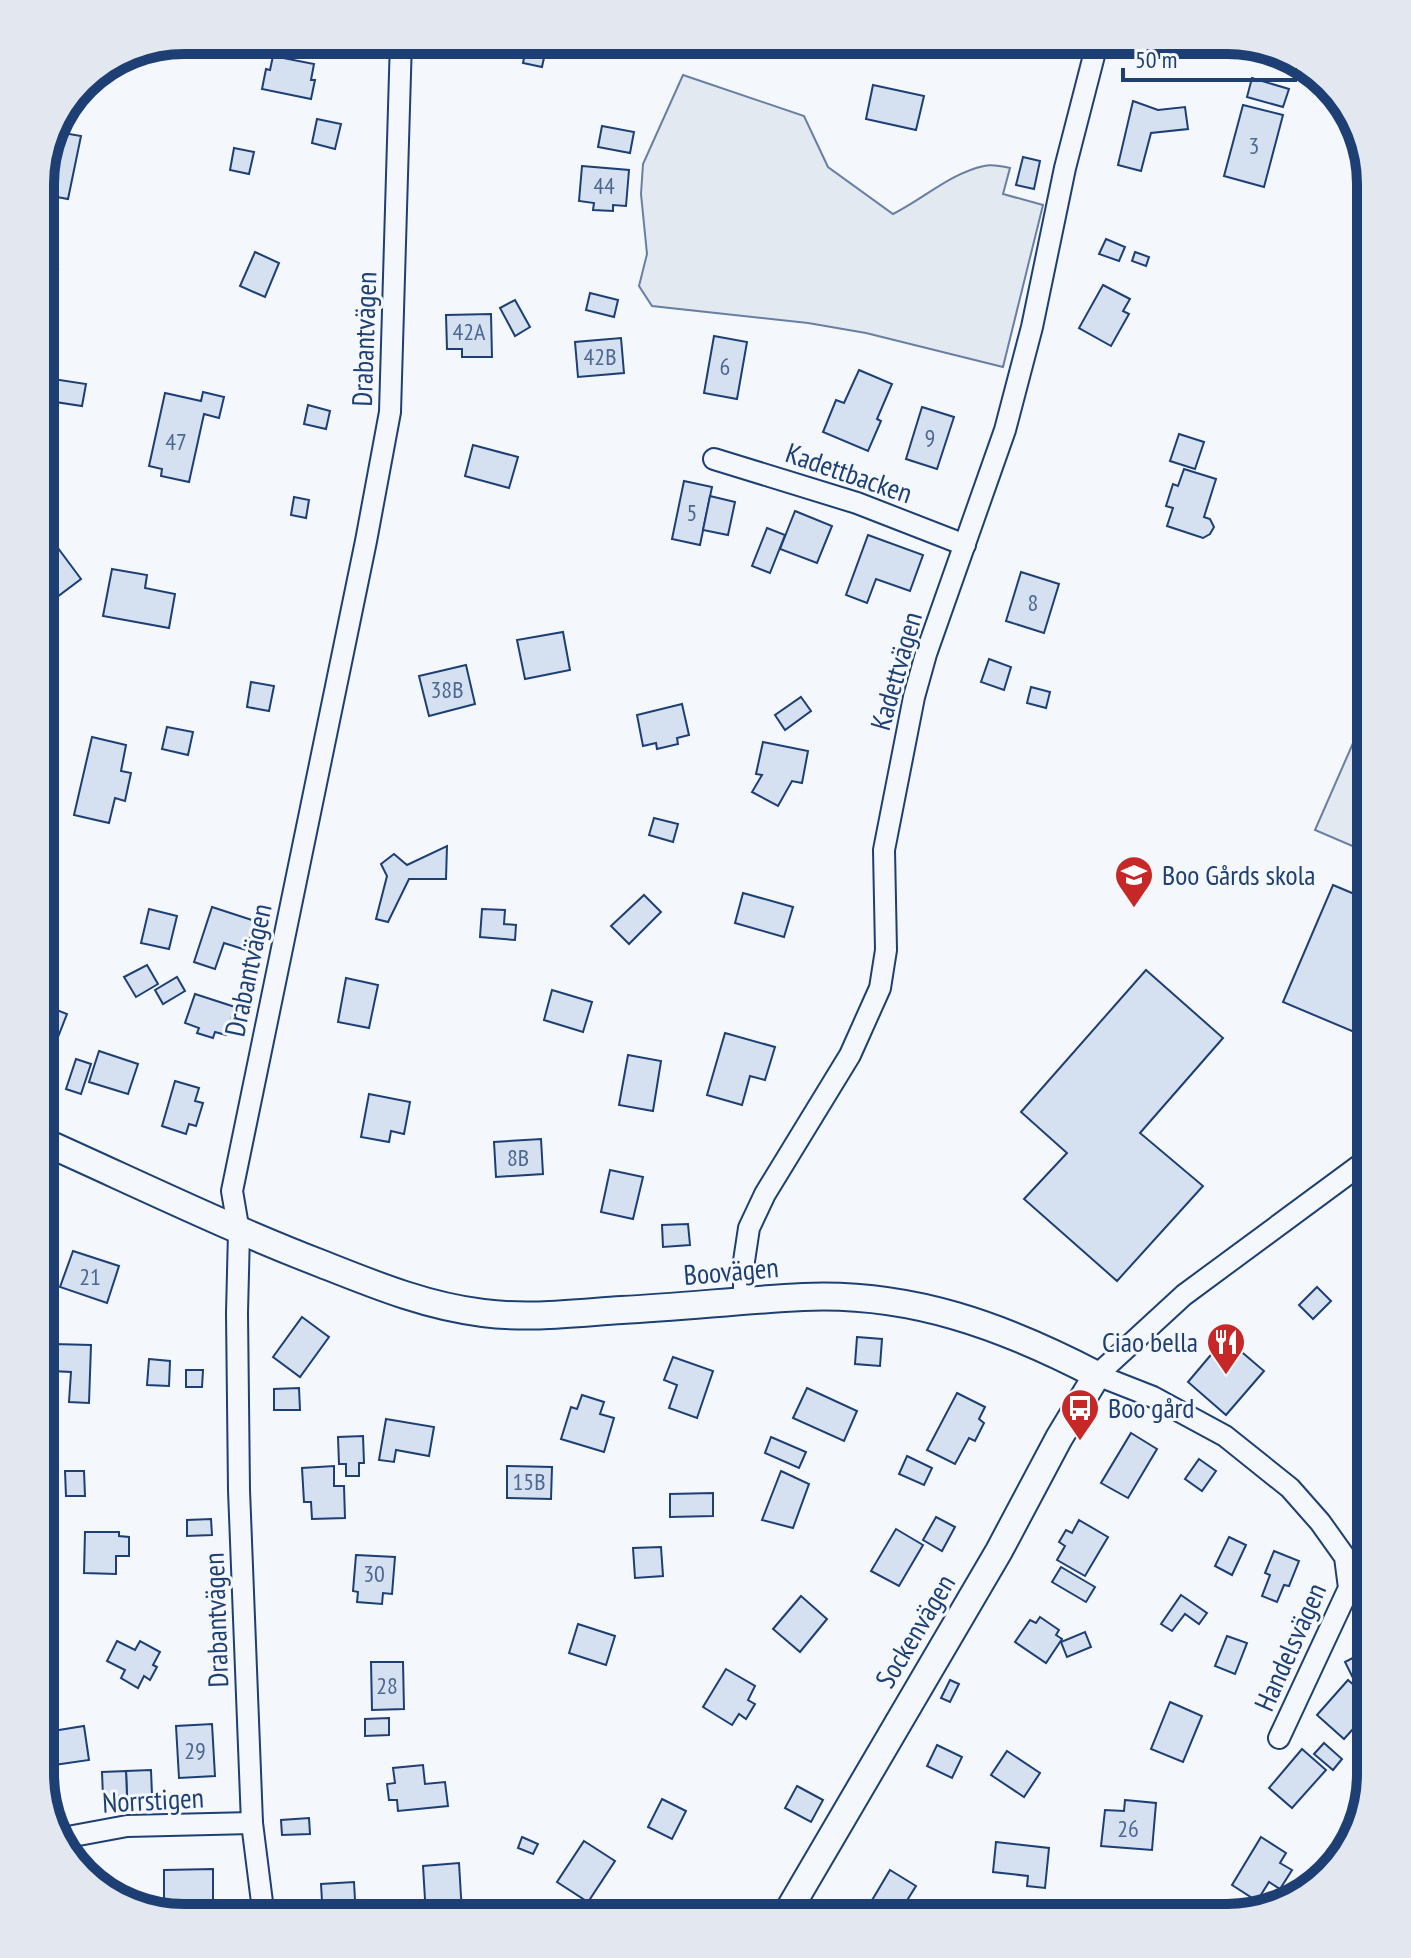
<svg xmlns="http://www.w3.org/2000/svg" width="1411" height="1958" font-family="'PT Sans Narrow',sans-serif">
<rect width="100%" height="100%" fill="#f4f7fb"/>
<!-- green -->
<g fill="#e3e9f0" stroke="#687fa3" stroke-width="2">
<path d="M683,75l121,41 24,51 65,47c30,-15 58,-41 91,-48 8,-2 17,0 26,2l-7,26 40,11 -40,162 -137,-34 -58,-10 -156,-17 -13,-20 8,-32 -6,-60 2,-30z"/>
<path d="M1371,702v152l-56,-24z"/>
<path d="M40,1387c19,55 7,118 0,174z"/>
</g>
<!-- building -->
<g fill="#d5e0f0" stroke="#1d3f73" stroke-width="2">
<path d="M528,40h36l-1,7 -16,-3 -5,23 -19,-4z"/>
<path d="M764,40h26l-4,9z"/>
<path d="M273,56l41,8 -3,16h4l-4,19 -49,-10 4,-20 4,1z"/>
<path d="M1252,78l37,11 -6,18 -36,-10z"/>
<path d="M873,85l51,11 -8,34 -50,-11z"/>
<path d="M1133,101l25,9 27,-3 3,22 -37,4 -10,38 -23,-6z"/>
<path d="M1243,105l40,10 -19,72 -40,-11z"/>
<path d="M317,119l24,5 -6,25 -23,-6z"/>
<path d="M602,126l32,6 -4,21 -32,-6z"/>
<path d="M52,131l29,5 -13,63 -28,-5v-20z"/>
<path d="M234,148l20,4 -5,22 -19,-4z"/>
<path d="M1023,157l17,4 -6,28 -18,-4z"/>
<path d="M582,166l47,4 -3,36 -13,-1v6l-20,-1 1,-7 -15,-2z"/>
<path d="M1106,239l19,8 -6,14 -20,-7z"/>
<path d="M255,252l24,11 -14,34 -25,-11z"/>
<path d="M1135,252l14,5 -3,9 -14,-5z"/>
<path d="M40,263l18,7 -18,44z"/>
<path d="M1103,285l27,14 -7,12 6,3 -18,32 -32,-18z"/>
<path d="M590,293l28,7 -4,17 -28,-7z"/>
<path d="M515,300l15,27 -15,9 -15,-28z"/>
<path d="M491,314l1,43h-30v-8h-15l-1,-34z"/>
<path d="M714,336l33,6 -10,57 -33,-6z"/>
<path d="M621,338l3,35 -46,4 -3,-35z"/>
<path d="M859,370l33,14 -15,35 4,2 -13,30 -45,-19 13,-32 8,3z"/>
<path d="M40,377l46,7 -4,22 -27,-4 -3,17 -12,-1z"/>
<path d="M203,392l21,5 -5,21 -15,-4 -15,68 -28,-6 1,-7 -13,-3 16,-73 36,8z"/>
<path d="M308,405l22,6 -4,18 -22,-5z"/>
<path d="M922,407l32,10 -17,52 -31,-10z"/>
<path d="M1179,434l25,8 -9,27 -25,-8z"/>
<path d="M473,445l45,12 -9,31 -44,-12z"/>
<path d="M1184,469l32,10 -12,38 6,2 4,8 -4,7 -7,4 -36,-12 6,-18 -7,-2 7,-22 5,2z"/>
<path d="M684,481l28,6 -12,58 -28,-6z"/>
<path d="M710,496l25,6 -7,33 -25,-5z"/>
<path d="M294,497l15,3 -3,18 -15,-3z"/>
<path d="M795,511l37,15 -15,37 -37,-14z"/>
<path d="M767,528l18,7 -15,38 -18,-7z"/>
<path d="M46,532l35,47 -28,21 -7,-9 -6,4v-59z"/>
<path d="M868,535l55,20 -13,36 -34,-12 -9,24 -21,-8z"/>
<path d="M112,569l35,6 -2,13 30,6 -6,34 -66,-12z"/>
<path d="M1021,572l38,12 -15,49 -38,-12z"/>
<path d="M563,632l7,38 -45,9 -8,-39z"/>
<path d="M989,659l22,8 -7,23 -23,-8z"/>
<path d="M466,665l9,39 -46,12 -10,-40z"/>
<path d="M251,682l23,4 -5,25 -22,-4z"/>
<path d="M1031,687l19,5 -4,16 -19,-5z"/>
<path d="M801,697l10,14 -26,19 -10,-15z"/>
<path d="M682,704l7,31 -12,3 1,6 -21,5 -1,-6 -13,3 -6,-31z"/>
<path d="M167,727l26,5 -5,23 -26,-6z"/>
<path d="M92,737l34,8 -5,26 10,2 -6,28 -10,-3 -6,25 -35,-8z"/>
<path d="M763,742l45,9 -6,32 -10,-2 -14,25 -26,-14 10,-17 -6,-1z"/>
<path d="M654,818l24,6 -5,18 -24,-7z"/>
<path d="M447,846l-1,33h-37l-21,43 -12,-3 11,-43 -6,-12 13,-10 13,11z"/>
<path d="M1333,885l38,16v138l-88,-37z"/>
<path d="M743,893l50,14 -9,30 -49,-14z"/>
<path d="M644,895l17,17 -32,32 -18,-18z"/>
<path d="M212,907l43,14 -9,29 -22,-7 -9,26 -21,-7z"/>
<path d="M149,909l28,7 -8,33 -28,-6z"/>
<path d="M482,909l23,1 -1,14 12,1 -1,15 -35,-3z"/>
<path d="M147,965l11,19 -22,13 -12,-20z"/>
<path d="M1146,970l77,68 -83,95 63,53 -86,95 -93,-82 43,-46 -46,-41z"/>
<path d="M177,977l8,14 -22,13 -8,-14z"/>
<path d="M346,978l32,7 -9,43 -31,-6z"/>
<path d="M552,990l40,12 -9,30 -39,-12z"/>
<path d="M195,994l40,13 -9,28 -11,-3 -2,6 -16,-5 2,-5 -14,-5z"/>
<path d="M44,1005l23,9 -9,23 -18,-6v-15z"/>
<path d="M725,1033l50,14 -10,33 -15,-4 -8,29 -35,-10z"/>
<path d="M99,1051l39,13 -10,30 -39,-12z"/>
<path d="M628,1055l33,6 -8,50 -34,-6z"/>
<path d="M76,1059l15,5 -10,30 -15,-5z"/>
<path d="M175,1081l24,7 -4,13 8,2 -7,23 -7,-2 -3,10 -24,-8z"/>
<path d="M369,1094l41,8 -6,32 -13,-3 -2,11 -28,-5z"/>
<path d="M541,1139l2,35 -47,3 -2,-35z"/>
<path d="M610,1170l33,7 -10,42 -32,-7z"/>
<path d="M688,1224l2,21 -27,2 -1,-22z"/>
<path d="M73,1251l46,15 -12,37 -47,-16z"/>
<path d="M1317,1287l14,14 -18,18 -14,-14z"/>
<path d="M302,1317l27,20 -29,40 -27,-20z"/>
<path d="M857,1337l25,2 -2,27 -25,-2z"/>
<path d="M53,1344l38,1 -2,58 -20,-1 2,-30 -19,-1z"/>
<path d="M1237,1348l27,23 -38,44 -38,-33 27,-32 12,11z"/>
<path d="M673,1357l40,14 -16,47 -28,-10 8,-23 -13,-5z"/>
<path d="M149,1359l21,2 -1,25 -22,-1z"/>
<path d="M186,1370h17l-1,17h-16z"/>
<path d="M299,1388l1,22h-26v-21z"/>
<path d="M807,1388l50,23 -13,30 -51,-23z"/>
<path d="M957,1393l28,14 -6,12 5,4 -9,18 -6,-3 -14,26 -28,-14z"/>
<path d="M582,1395l22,7 -4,12 14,4 -10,34 -43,-13 10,-32 6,2z"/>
<path d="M386,1419l48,8 -5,29 -33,-6 -2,12 -15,-2z"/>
<path d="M1131,1433l26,16 -29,49 -27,-15z"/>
<path d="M363,1436l1,27h-5v13h-13v-12h-7l-1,-27z"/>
<path d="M771,1437l35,15 -7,16 -34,-15z"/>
<path d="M907,1456l25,12 -8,17 -25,-11z"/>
<path d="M1199,1459l17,12 -14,20 -17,-12z"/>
<path d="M334,1466v20h10l1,32 -33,1 -1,-17h-7l-2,-34z"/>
<path d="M507,1466l45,1 -1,32 -44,-1z"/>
<path d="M65,1471h19l1,25h-19z"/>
<path d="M781,1471l28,13 -16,44 -31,-8z"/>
<path d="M713,1493v23l-43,1v-23z"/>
<path d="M936,1517l19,10 -13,24 -19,-11z"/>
<path d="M211,1519l1,16 -25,1v-16z"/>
<path d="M1079,1520l29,17 -23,39 -28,-16 8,-14 -6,-4 7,-12 6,3z"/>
<path d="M896,1529l27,16 -24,41 -28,-15z"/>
<path d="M85,1532h34v4l10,1v19h-13v18l-32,-1z"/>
<path d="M1229,1537l17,8 -14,30 -17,-9z"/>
<path d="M661,1547l2,29 -28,2 -2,-30z"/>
<path d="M1274,1551l25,10 -10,25 -5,-1 -7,17 -15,-6 8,-21 -5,-2z"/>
<path d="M356,1555l39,2 -3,37 -9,-1 -1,11 -25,-2 1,-10 -5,-1z"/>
<path d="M1061,1567l34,20 -9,15 -34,-20z"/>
<path d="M1181,1595l26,18 -8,11 -14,-10 -13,17 -11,-7z"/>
<path d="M801,1596l26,23 -27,33 -27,-23z"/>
<path d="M1040,1617l19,13 -3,5 6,4 -16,24 -31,-21 15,-22 6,3z"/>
<path d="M578,1624l37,12 -9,29 -37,-12z"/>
<path d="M1085,1632l6,15 -24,10 -6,-15z"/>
<path d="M1227,1636l20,7 -12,31 -20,-8z"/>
<path d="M117,1641l18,9 5,-9 20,11 -7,13 4,2 -7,13 -6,-4 -6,12 -17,-10 4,-8 -18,-9z"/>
<path d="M1364,1652l7,14v13l-14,7 -12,-24z"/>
<path d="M371,1662h32l1,47 -32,1z"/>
<path d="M726,1669l29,17 -7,14 7,4 -9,15 -7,-5 -7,11 -29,-18z"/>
<path d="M950,1680l9,4 -9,18 -9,-4z"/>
<path d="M1348,1680l23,20v9l-4,5 2,2 -13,16 -3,-3 -9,10 -27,-24z"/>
<path d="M1170,1702l32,14 -19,46 -32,-13z"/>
<path d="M389,1718v17l-24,1v-17z"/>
<path d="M212,1724l3,52 -36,2 -3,-52z"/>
<path d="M84,1726l5,34 -49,7v-34z"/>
<path d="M1324,1743l18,16 -9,11 -19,-16z"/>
<path d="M937,1745l25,12 -10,21 -25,-12z"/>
<path d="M1302,1749l24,21 -34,38 -23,-20z"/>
<path d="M1007,1751l33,22 -16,24 -33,-22z"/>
<path d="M423,1765l2,19 20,-2 3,24 -50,5 -1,-11h-8l-2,-16 8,-1 -2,-15z"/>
<path d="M151,1770l1,25 -25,1 -1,-25z"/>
<path d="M126,1771l1,25 -24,1 -1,-25z"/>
<path d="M797,1786l26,14 -12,22 -26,-14z"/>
<path d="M662,1799l24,12 -14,28 -24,-12z"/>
<path d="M1125,1800l31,3 -4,47 -51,-4 4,-36 19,1z"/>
<path d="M309,1818l1,16 -28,1 -1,-15z"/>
<path d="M522,1837l16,7 -5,10 -15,-6z"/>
<path d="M1261,1837l25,16 -6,10 12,7 -12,19 -11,-7 -12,19 -25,-16z"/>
<path d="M584,1841l31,20 -27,41 -31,-20z"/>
<path d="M996,1842l53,6 -4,40 -18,-2 1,-10 -35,-4z"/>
<path d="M459,1863l3,50 -36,3 -3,-50z"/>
<path d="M213,1869v33h-49v-32z"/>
<path d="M890,1870l26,16 -20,32h-22l-9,-6z"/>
<path d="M354,1882l2,36h-33l-2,-34z"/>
<path d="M1116,1909l24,2 -1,7h-23z"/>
</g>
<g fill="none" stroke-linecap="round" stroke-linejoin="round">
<defs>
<g id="minor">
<path d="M714,459l143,44 108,42"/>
<path d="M744,1302v-41l5,-33 16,-34 85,-139 30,-67 6,-38 -2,-100 30,-153 12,-43 79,-224 27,-103 33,-159 33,-128"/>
<path d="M1279,1738l70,-150 -4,-31 -25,-35 -30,-34 -65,-52 -72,-39 -56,-22 87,-80 187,-138"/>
<path d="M57,1839l70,-13 125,-3"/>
<path d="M264,1918l-12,-95 -13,-333 -2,-177 2,-81 -7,-41 134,-650 24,-129 11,-372"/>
</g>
<path id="tertiary" d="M40,1140c94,42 186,87 282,124 53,21 104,42 161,49 47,6 93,0 139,-3 60,-3 120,-10 181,-13 107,-5 200,29 294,78l-38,63 -60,113 -215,367"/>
</defs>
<!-- minor casing -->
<use href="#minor" stroke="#1d3f73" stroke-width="24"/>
<!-- tertiary casing -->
<use href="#tertiary" stroke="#1d3f73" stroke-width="30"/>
<!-- minor -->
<use href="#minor" stroke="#f4f7fb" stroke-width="20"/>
<!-- tertiary -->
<use href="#tertiary" stroke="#f4f7fb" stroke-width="26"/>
</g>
<!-- icons -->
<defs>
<symbol id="school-pin" viewBox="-11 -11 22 30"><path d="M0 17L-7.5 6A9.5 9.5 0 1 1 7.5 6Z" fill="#c62828" stroke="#f4f7fb"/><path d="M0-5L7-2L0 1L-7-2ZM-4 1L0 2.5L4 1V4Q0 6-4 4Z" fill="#fff"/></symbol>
<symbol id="restaurant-pin" viewBox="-11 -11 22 30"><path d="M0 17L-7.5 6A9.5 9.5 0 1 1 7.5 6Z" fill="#c62828" stroke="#f4f7fb"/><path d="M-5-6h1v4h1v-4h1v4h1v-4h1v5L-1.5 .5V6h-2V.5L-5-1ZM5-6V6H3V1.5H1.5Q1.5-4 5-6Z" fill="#fff"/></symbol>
<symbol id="bus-pin" viewBox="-11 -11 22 30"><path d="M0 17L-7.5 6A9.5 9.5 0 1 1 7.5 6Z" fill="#c62828" stroke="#f4f7fb"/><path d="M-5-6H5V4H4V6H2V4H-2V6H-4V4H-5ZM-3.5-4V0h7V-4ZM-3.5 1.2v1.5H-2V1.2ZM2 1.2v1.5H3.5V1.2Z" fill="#fff"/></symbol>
</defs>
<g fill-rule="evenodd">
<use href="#school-pin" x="1112" y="853" width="44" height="60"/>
<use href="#restaurant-pin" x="1204" y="1320" width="44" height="60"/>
<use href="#bus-pin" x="1058" y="1386" width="44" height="60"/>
</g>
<g text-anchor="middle" stroke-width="6" stroke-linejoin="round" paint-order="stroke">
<!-- number labels -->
<g font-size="24" fill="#4b6792">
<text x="1254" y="154">3</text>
<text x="604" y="194">44</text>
<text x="469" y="340">42A</text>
<text x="600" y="365">42B</text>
<text x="725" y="375">6</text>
<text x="930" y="446">9</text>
<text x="176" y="450">47</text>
<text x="692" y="521">5</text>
<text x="1033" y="611">8</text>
<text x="447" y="698">38B</text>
<text x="518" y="1166">8B</text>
<text x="90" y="1285">21</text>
<text x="529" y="1490">15B</text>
<text x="374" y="1582">30</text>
<text x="387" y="1694">28</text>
<text x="195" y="1759">29</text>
<text x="1128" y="1837">26</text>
</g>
<!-- street labels -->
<g font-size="28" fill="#1d3f73" stroke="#f4f7fb">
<text transform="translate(364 339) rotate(-88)" y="10">Drabantvägen</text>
<text transform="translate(849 473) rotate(19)" y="10">Kadettbacken</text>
<text transform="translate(896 671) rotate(-74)" y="10">Kadettvägen</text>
<text transform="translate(248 970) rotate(-78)" y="10">Drabantvägen</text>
<text transform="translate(731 1271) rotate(-5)" y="10">Boovägen</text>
<text transform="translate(216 1620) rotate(-92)" y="10">Drabantvägen</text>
<text transform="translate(915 1631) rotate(-59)" y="10">Sockenvägen</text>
<text transform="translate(1290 1647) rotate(-66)" y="10">Handelsvägen</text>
<text transform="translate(153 1800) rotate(-3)" y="10">Norrstigen</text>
</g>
<!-- poi labels -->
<g font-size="28" fill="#1d3f73" stroke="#f4f7fb" text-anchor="start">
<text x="1162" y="885">Boo Gårds skola</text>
<text x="1198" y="1352" text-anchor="end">Ciao bella</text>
<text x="1108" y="1418">Boo gård</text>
</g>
</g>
<!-- crop -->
<path d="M0 0H1411V1958H0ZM184 54H1227A130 130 0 0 1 1357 184V1774A130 130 0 0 1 1227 1904H184A130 130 0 0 1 54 1774V184A130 130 0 0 1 184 54Z" fill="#e3e8f0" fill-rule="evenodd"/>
<path fill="none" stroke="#1d3f73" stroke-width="10" d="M184 54H1227A130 130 0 0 1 1357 184V1774A130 130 0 0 1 1227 1904H184A130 130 0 0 1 54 1774V184A130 130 0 0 1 184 54Z"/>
<!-- scale -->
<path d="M1123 68v12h172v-12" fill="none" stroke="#1d3f73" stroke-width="4"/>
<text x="1135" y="68" font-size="24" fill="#1d3f73" stroke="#f4f7fb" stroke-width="6" paint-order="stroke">50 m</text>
</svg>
